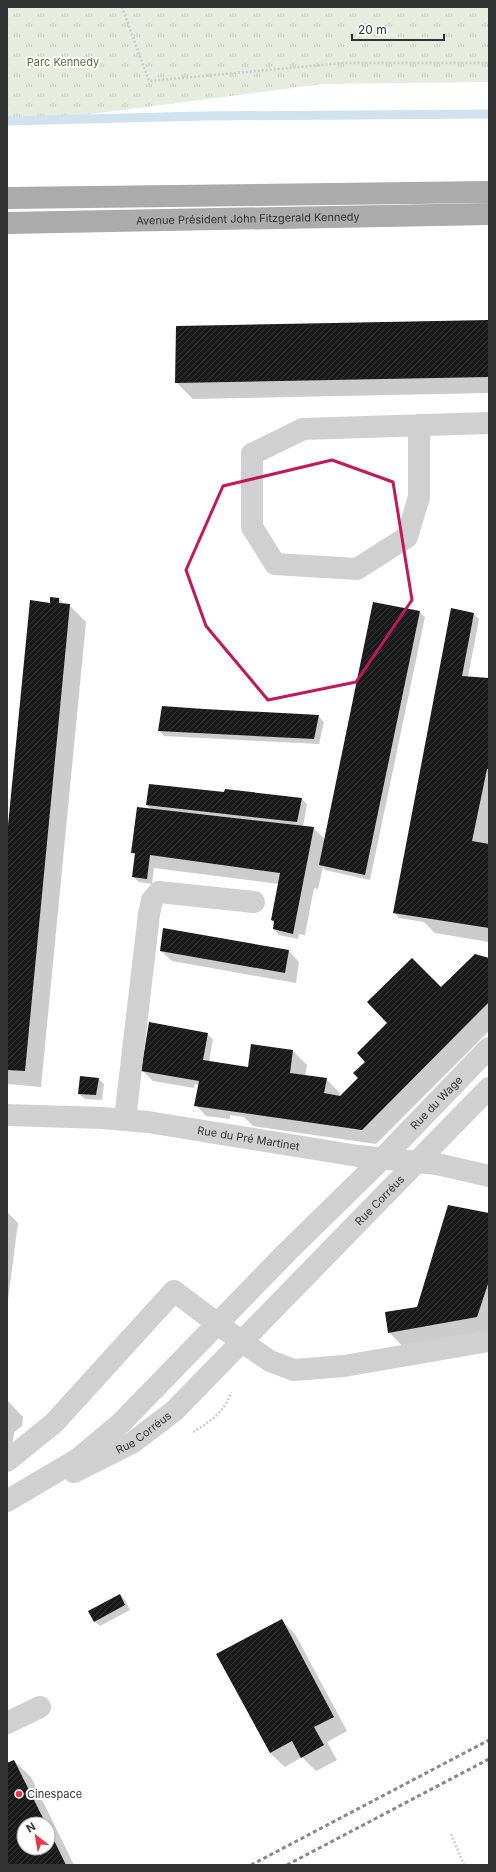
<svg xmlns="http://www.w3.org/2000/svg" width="496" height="1872" font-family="Inter,sans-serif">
<defs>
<pattern id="park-tufts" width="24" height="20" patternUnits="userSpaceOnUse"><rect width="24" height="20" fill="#e6ecdf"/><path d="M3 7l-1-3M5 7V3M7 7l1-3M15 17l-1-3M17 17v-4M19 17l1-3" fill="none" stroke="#c6cbc0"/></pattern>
<pattern id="building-hatch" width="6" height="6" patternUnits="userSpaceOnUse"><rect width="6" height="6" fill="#1a1a1a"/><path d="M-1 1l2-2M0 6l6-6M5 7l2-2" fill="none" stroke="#333"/></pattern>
</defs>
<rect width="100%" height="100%" fill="#fff"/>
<!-- park -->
<path fill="url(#park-tufts)" d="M7,7h482v75l-166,2 -316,41z"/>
<!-- shadow -->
<g fill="#0003" fill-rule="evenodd">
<path d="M489,320v73l-296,6 -17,-17z"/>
<path d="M59,599l6,6h4l17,17 -45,465 -34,-3v-238l44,-242z"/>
<path d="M419,612l6,5 -55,263 -45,-10 -2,-3 -5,22 -4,-1 -9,47 -6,-1 -1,5 -19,-4 -5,-6 1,-6 -3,-3 7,-36 -125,-16 -2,16 -13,-2 -6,-5 3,-21 -4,-4 20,-42 -5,-5 78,-12v-3l77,9 5,5 -4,23 10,1 12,11z"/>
<path d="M474,614l5,5 -11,58 21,2v263l-54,-9 -11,-11 -25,-4 -5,-6z"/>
<path d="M318,716l6,6 -5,22 -155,-8 -5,-6z"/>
<path d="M164,930l125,21 10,11 -3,21 -124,-22 -11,-10z"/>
<path d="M489,959v72l-113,113 -123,-18 -9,-9 -14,-2v4l-24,-3 -10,-11 3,-20 -4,-1 -1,4 -41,-7 -11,-11 65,-36 6,5 -4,23 40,6 44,-17 14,14 -2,11 21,3 14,14 -1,5 102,-110z"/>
<path d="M99,1079l5,5 -2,16 -17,-1 -6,-5z"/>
<path d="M7,1212l11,11 -11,84z"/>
<path d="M489,1214v120l-84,15 -16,-17 29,-24z"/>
<path d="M7,1397v3l16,17 -1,9 -8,6 -4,31 -3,1z"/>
<path d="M120,1595l5,5 5,10 -30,16 -6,-5z"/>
<path d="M281,1620l14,14 52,97 -20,11 10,18 -21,11 -14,-14 -17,10 -15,-14z"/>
<path d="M14,1761l17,16 43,88h-67v-101zM24,1824h24v24h-24z"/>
</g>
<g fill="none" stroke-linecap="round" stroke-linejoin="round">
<!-- stream -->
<path stroke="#cfe2ee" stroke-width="9" d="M7,121l195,-5 287,-2"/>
</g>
<!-- building -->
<g fill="url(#building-hatch)">
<path d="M489,320v57l-314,6 1,-57z"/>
<path d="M50,597l9,1v5l11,1 -45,467 -18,-1v-234l23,-236 20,3z"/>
<path d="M373,602l47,9 -55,264 -46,-10z"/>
<path d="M451,608l23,5 -12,63 27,2v91h-2l-15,72 17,3v84l-96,-15z"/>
<path d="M162,706l42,3 115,6 -5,24 -156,-8z"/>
<path d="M149,784l75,8 1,-3 77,9 -5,24 -151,-17z"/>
<path d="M137,807l177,20 -21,107 -20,-5 1,-8 -3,-1 9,-47 -130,-18 -3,24 -15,-2 3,-24h-4z"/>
<path d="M163,928l126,22 -4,23 -125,-22z"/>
<path d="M475,954l14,4v44l-127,128 -168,-24 5,-25 -58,-10 8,-49 59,11 -5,27 45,7 3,-23 42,6 -3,23 37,5 -3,15 16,3 18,-18 -5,-5 12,-11 -8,-9 30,-30 -20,-21 45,-44 29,29z"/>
<path d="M80,1076l19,2 -3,17 -18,-1z"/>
<path d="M448,1205l41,8v68l-12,36 -89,16 -3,-21 32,-5z"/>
<path d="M120,1594l5,11 -31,17 -6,-11z"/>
<path d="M282,1619l52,98 -20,10 10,18 -23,13 -9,-17 -22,12 -54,-99z"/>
<path d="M14,1760l32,64h-22v24h24v-20l18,37h-59v-102z"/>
</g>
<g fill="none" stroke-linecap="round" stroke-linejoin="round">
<!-- path -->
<g stroke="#cdcdcd" stroke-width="2.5" stroke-dasharray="2 2" stroke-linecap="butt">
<path d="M122,7l27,74 194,-18h146"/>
<path d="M193,1432c17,-10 32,-20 38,-40"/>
<path d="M451,1834l13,31"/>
</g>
<!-- minor -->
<g stroke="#d0d0d0" stroke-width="22">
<path d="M419,425v72l-12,40 -50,32 -82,-5 -23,-37v-73l51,-25 186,-6"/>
<path id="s1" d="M7,1115l96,3 45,4 210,34 79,8 52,12"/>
<path d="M125,1119l24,-205 3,-14 7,-8 95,10"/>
<path d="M7,1461l47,-38 120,-132 68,51 28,19 24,9 50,-4 145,-25"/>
<path id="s2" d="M74,1472l58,-29 42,-32 315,-323"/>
<path id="s3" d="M7,1501l71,-42 43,-36 166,-171 96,-94 106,-110"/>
<path d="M7,1723l33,-16"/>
</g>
<!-- major -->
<g stroke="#ababab" stroke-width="22">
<path d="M7,198l482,-6"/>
<path id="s4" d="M7,223l482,-9"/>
</g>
<!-- rail -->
<g stroke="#888" stroke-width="3" stroke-dasharray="4 3" stroke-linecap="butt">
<path d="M251,1865l238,-125"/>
<path d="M287,1865l202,-106"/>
</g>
</g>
<!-- marked area -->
<path fill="none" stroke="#c2185b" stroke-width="3" stroke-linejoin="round" d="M332,460l61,22 19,118 -56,82 -88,18 -62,-74 -20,-56 37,-84z"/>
<!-- markers -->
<circle fill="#e63946" stroke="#fff" stroke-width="1.5" cx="19" cy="1794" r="4"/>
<g text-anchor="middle" stroke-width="4" stroke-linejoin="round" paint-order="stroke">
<!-- park labels -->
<g font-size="11" fill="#56703f" stroke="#fff">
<text x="63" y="66">Parc Kennedy</text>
</g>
<!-- street labels -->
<g font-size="11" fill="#333" stroke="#fff">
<text dy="4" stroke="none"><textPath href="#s4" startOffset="241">Avenue Président John Fitzgerald Kennedy</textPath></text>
<text dy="4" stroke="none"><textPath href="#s3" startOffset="588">Rue du Wage</textPath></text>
<text dy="4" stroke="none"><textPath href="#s1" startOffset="243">Rue du Pré Martinet</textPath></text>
<text dy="4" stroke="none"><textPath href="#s2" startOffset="412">Rue Corréus</textPath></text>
<text dy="4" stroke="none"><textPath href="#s2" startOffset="80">Rue Corréus</textPath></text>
</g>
<!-- poi labels -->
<g font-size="11" fill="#333" stroke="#fff" text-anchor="start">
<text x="27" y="1798">Cinespace</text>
</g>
</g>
<!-- border -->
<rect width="496" height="1872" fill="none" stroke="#333333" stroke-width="16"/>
<!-- north arrow -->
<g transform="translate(36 1836) rotate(329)"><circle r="19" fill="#ffffff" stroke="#adadad"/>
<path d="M0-3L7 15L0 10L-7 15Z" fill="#e63946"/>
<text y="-6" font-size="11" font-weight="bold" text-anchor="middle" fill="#333333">N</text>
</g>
<!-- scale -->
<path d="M352 34v6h92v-6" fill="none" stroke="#333333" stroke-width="2"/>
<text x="358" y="34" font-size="12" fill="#333333" stroke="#ffffff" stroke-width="3" paint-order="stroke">20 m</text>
</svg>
